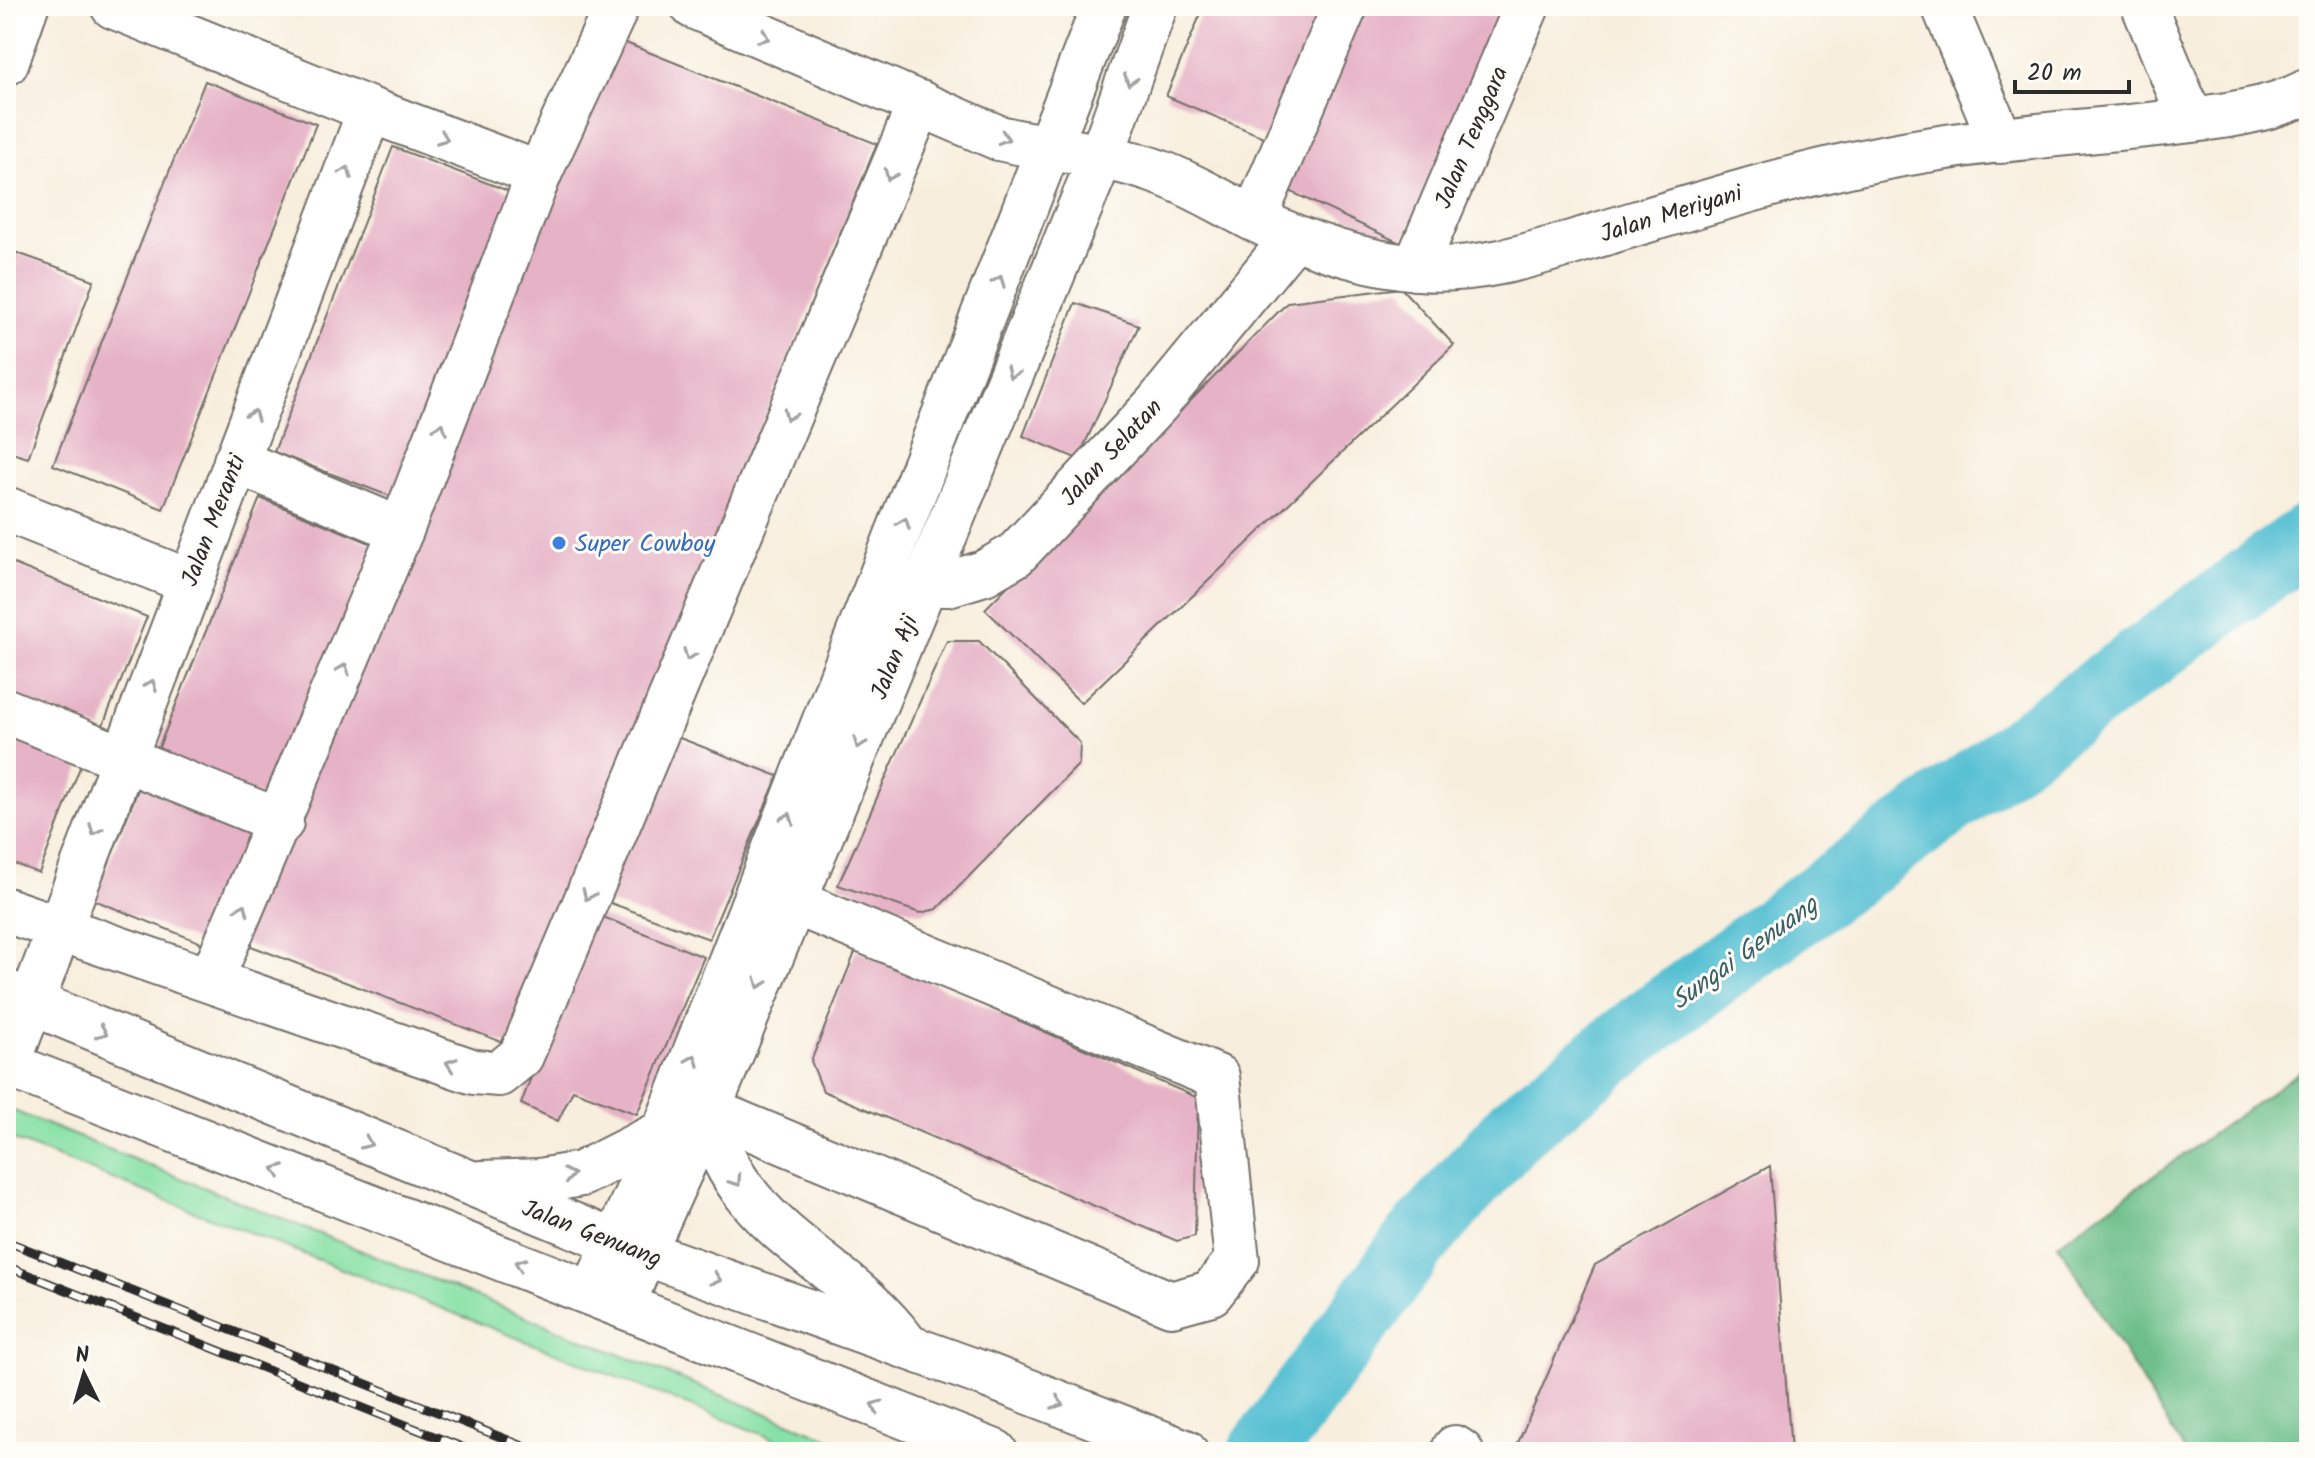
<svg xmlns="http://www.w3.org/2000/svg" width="2315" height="1458" font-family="Kalam,sans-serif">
<rect width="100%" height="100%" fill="#fdfcf7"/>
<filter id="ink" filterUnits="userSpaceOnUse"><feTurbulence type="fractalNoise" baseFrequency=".0125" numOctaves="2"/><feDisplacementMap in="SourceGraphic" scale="16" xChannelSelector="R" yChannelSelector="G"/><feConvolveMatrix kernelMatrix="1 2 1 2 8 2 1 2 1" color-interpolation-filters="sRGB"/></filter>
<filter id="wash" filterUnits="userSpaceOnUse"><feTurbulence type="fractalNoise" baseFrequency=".006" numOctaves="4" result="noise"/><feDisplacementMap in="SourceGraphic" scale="32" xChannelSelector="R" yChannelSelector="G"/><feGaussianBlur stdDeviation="1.8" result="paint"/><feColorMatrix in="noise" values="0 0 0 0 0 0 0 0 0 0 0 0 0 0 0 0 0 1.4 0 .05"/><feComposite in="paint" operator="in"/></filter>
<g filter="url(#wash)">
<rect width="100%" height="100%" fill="#f8eedd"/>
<!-- green -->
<path fill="#88e1a6" stroke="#5a8668" stroke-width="2" d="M6,1108l857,344h-56l-801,-315z"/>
<!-- forest -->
<path fill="#6ebf8b" stroke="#4c755b" stroke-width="2" d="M2309,1065v387h-124l-127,-208z"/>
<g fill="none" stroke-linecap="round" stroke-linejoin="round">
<!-- river -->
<path stroke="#56c0d3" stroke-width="68" d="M1262,1452l154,-211 100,-113 122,-98 671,-493"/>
</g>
<g id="blocks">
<!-- building -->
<g fill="#e6b2c6">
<path d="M1204,6h130l-59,136 -109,-46z"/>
<path d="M1362,6h143l-103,238 -121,-57z"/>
<path d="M616,39l261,105 -370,900 -269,-103z"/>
<path d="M205,81l111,43 -153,385 -110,-44z"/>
<path d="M393,147l118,45 -119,305 -118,-45z"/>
<path d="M6,249l88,31 -66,178 -22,-7z"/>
<path d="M1401,288l53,57 -373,358 -96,-94 303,-307z"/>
<path d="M1075,303l64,22 -61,134 -55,-23z"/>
<path d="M260,498l115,47 -104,255 -115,-46z"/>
<path d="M6,561l141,56 -46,113 -95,-37z"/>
<path d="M947,641h32l101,102 -1,21 -142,145 -17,4 -82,-28z"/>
<path d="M6,733l76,29 -43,111 -33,-12z"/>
<path d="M672,735l106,41 -69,163 -107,-39z"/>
<path d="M141,782l116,47 -48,117 -115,-46z"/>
<path d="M593,913l111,44 -67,157 -64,-24 -15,31 -37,-17z"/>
<path d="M856,950l342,148 -3,138 -18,5 -354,-150 -12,-30z"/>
<path d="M1770,1166l21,286h-277l81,-187z"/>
</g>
</g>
</g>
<g filter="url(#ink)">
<use href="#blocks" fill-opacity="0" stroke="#736f69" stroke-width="2"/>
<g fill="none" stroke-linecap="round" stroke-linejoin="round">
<defs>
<g id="minor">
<path d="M113,6l257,104 169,64 78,-168"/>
<path d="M693,6l306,132c54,13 107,15 159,34 32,11 62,30 92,45 51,25 111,46 169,51 62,5 119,-15 179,-33 113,-34 225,-70 342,-87 72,-11 145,-16 217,-24 50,-6 106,-10 152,-33"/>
<path d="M1944,6l57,135"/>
<path d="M2144,6l47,114"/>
<path d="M6,63l20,-57"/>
<path d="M1254,219l91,-213"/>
<path d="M1415,268l112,-262"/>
<path d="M236,461l165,69"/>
<path d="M6,509l184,73"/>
<path d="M890,584h58l36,-11 31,-18 142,-151 137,-167"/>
<path d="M6,711l275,111"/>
<path d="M6,910l468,162 25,2 22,-18 399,-953"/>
<path d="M211,980l190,-450 138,-356"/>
<path d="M8,1064l362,-954"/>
<path d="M708,1110l463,194 40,-11 26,-33 -20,-183 -423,-175"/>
<path d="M1455,1448l6,4"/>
</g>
<g id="major">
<path d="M593,1293l71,-161 440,-1126"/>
<path d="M624,1304l19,-51 65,-143 394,-956 53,-148"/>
</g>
<g id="highway">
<path d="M6,992l608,250 372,133 199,77"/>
<path d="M6,1064l989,388"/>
<path d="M708,1110c24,122 133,145 199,236"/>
<path d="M482,1183l58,-2 41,-7 83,-42"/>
</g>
</defs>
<!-- minor casing -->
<use href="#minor" stroke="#736f69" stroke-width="48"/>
<!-- major casing -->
<use href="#major" stroke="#736f69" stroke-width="48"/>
<!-- highway casing -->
<use href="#highway" stroke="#736f69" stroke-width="48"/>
<!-- minor -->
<use href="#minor" stroke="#fff" stroke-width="44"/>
<!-- major -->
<use href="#major" stroke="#fff" stroke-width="44"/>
<!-- highway -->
<use href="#highway" stroke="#fff" stroke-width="44"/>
<defs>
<g id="rail">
<path d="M6,1241l532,211"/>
<path d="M6,1266l468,186"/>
</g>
</defs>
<!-- rail casing -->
<use href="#rail" stroke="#2b2b2b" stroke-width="9"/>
<!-- rail -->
<use href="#rail" stroke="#fdfcf7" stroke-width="6" stroke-dasharray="18" stroke-linecap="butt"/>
</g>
<!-- one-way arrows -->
<defs><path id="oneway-chevron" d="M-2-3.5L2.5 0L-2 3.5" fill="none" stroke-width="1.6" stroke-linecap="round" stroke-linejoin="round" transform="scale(2)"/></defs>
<g stroke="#a0a0a0">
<use href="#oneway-chevron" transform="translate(764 37) rotate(23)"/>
<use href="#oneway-chevron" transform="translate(1130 80) rotate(109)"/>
<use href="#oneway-chevron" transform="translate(443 138) rotate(21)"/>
<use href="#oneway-chevron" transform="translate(1004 138) rotate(17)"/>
<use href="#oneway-chevron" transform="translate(346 172) rotate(-69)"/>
<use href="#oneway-chevron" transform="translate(890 175) rotate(113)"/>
<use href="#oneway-chevron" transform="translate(999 281) rotate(-69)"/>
<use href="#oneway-chevron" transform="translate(1012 373) rotate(113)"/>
<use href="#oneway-chevron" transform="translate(253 415) rotate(-69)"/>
<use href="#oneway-chevron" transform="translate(789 415) rotate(113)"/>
<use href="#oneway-chevron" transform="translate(441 428) rotate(-69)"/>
<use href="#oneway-chevron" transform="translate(904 523) rotate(-69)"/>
<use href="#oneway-chevron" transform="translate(689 655) rotate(113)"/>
<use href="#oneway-chevron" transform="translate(344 669) rotate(-68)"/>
<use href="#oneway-chevron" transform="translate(151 685) rotate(-69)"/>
<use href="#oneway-chevron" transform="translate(859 743) rotate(112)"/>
<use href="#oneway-chevron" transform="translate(788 818) rotate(-69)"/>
<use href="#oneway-chevron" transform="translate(95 830) rotate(111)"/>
<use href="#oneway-chevron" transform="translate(588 895) rotate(113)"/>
<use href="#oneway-chevron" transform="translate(243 909) rotate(-66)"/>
<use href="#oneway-chevron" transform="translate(760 983) rotate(112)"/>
<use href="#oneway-chevron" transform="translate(102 1032) rotate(23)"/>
<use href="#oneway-chevron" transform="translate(693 1060) rotate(-69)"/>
<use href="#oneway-chevron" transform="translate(451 1064) rotate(-161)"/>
<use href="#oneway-chevron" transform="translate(367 1143) rotate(23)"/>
<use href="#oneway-chevron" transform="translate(278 1170) rotate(-159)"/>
<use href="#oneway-chevron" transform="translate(569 1175) rotate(-11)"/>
<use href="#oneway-chevron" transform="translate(736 1181) rotate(55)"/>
<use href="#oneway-chevron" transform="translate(520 1264) rotate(-159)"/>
<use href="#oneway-chevron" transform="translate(716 1279) rotate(20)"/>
<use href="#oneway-chevron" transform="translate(1058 1403) rotate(21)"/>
<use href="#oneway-chevron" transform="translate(876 1406) rotate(-158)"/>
</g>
</g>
<!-- markers -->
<circle fill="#3f7fe0" stroke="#fdfcf7" stroke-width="3" cx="559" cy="543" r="8"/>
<g text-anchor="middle" stroke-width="6" stroke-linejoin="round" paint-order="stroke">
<!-- street labels -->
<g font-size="24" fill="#2b2b2b" stroke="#fdfcf7">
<text transform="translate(1471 137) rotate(-67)" y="8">Jalan Tenggara</text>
<text transform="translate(1671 213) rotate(-17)" y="8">Jalan Meriyani</text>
<text transform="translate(1111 452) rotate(-47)" y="8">Jalan Selatan</text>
<text transform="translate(213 520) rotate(-69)" y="8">Jalan Meranti</text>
<text transform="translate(894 657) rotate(-68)" y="8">Jalan Aji</text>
<text transform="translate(592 1233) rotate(21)" y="8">Jalan Genuang</text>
</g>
<!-- shop labels -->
<g font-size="24" fill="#366cbe" stroke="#fdfcf7" text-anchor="start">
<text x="575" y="551">Super Cowboy</text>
</g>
<!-- water labels -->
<g font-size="26" font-style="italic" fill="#3a5f66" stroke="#fdfcf7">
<text transform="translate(1744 952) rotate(-36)" y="9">Sungai Genuang</text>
</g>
</g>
<!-- margin -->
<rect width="2315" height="1458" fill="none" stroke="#fdfcf7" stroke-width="32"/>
<!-- north arrow -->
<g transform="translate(84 1374) rotate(355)" stroke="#fdfcf7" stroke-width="6" paint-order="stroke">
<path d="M0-6L14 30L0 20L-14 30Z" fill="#2b2b2b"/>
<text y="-12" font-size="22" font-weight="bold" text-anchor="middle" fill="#2b2b2b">N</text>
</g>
<!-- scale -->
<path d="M2015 80v12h114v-12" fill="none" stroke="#2b2b2b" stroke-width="4"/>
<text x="2027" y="80" font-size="24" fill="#2b2b2b" stroke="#fdfcf7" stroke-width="6" paint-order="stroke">20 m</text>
</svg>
